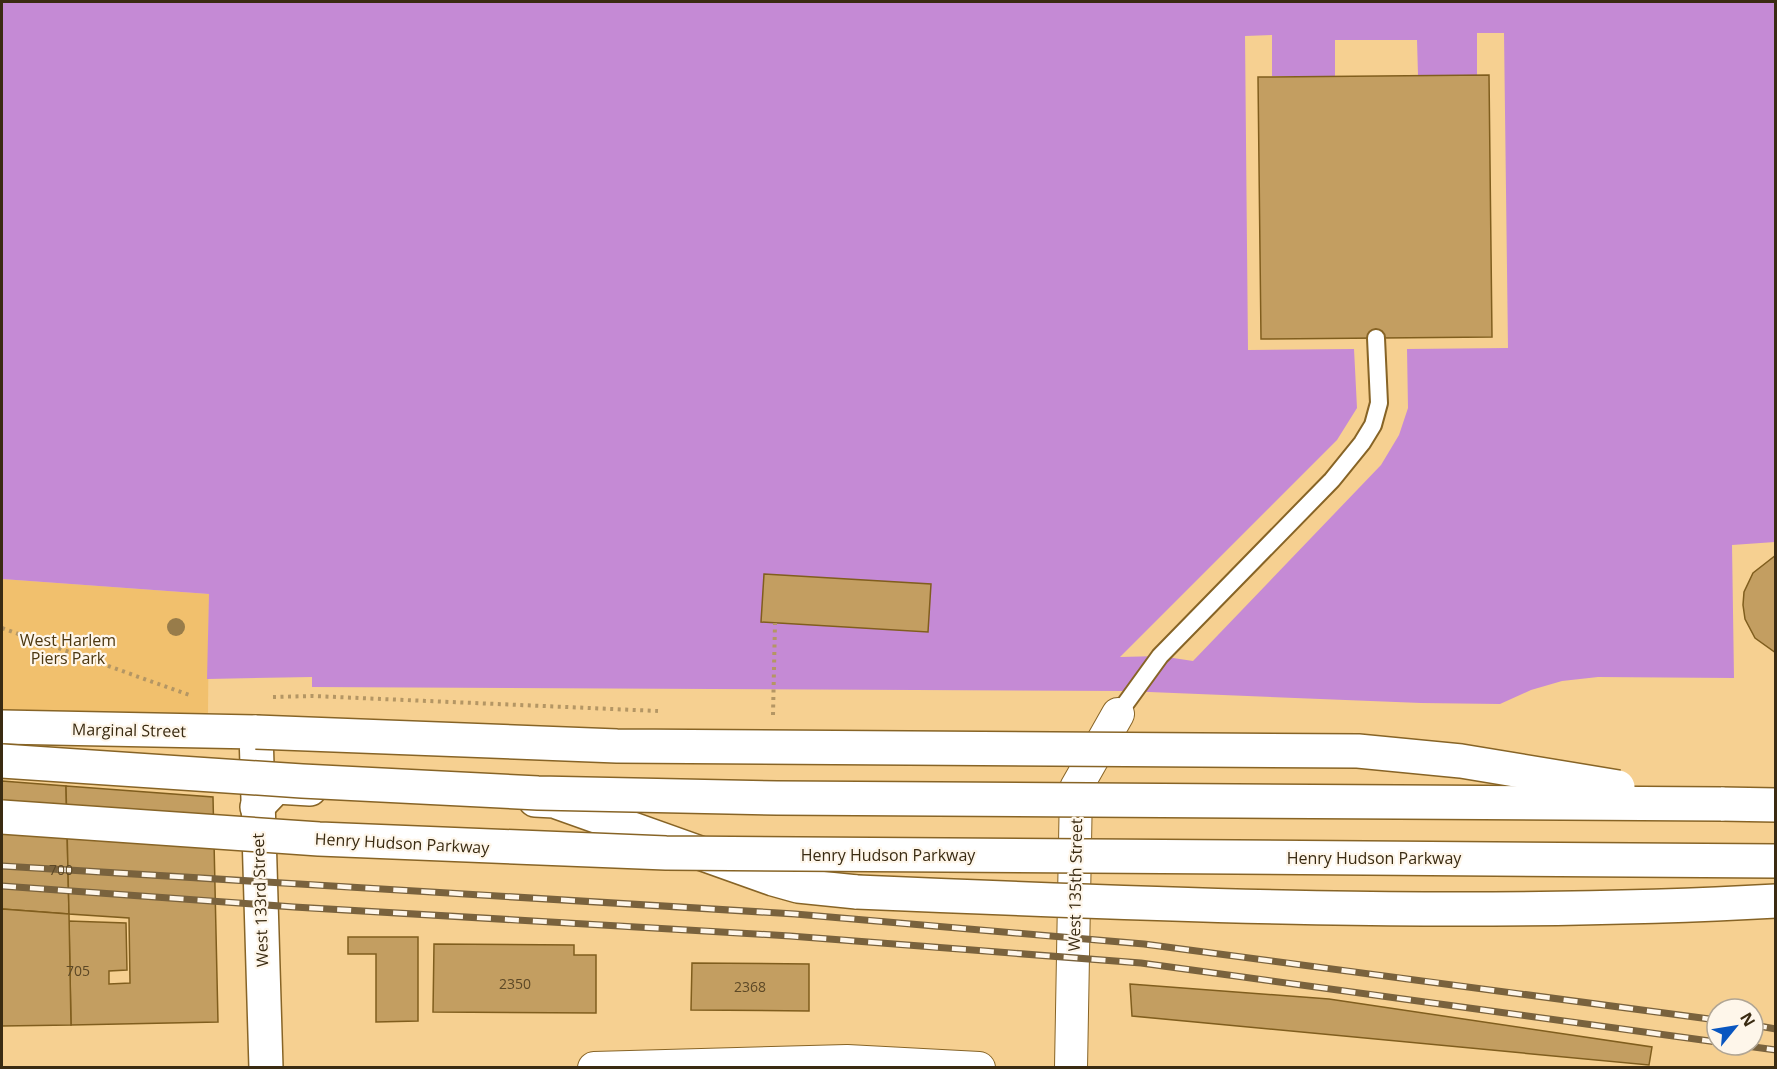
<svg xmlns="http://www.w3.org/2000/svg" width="1777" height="1069" font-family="'Open Sans',sans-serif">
<rect width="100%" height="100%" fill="#f6d091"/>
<!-- green -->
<path fill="#f1c06d" d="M2,579l207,15 -1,121 -206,-3z"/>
<!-- water -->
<path fill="#c58ad5" d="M2,2h1773v540l-43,3 2,133 -136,-1 -36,4 -31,9 -31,14 -79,-1 -296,-12 -813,-4v-10l-105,2 2,-85 -207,-15z"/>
<!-- pier -->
<path fill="#f6d091" d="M1477,33h27l4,315 -101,1 1,59 -9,27 -18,30 -188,196 -33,-5 -40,1 217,-217 20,-32 -3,-59 -106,1 -3,-314 27,-1v41h63v-36h82l1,35h59z"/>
<!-- building -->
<g fill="#c39e61" stroke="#805e1e" stroke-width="1.5">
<path d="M1489,75l3,262 -231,2 -3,-262z"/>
<path d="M1776,555v98l-21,-15 -10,-19 -2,-14 1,-13 9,-19z"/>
<path d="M764,574l167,10 -3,48 -167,-10z"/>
<path d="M2,781l64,5 3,128 -67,-5z"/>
<path d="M66,786l147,11 5,225 -147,3 -2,-104 57,2 1,47 -18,1v13l21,-1 -1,-65 -60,-4z"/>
<path d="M2,909l67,5 2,111 -69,1z"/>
<path d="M348,937h70v84l-42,1v-68h-28z"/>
<path d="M434,944l140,1v10h22v58l-163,-1z"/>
<path d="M692,963l117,1v47l-118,-1z"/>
<path d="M1130,984l199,15 323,48 -3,18 -517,-49z"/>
</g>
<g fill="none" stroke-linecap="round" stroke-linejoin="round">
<defs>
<path id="service" d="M1118,714l42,-58 172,-176 30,-37 11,-18 6,-22 -3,-65"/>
<g id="minor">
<path d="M594,1068l253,-7 132,7"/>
<path d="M1071,1068l5,-280 42,-74"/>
</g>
<path id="secondary" d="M2,727l254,5 10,336"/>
<g id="motorway">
<path d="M535,800l19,1 219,78 25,7 59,6"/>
<path d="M1721,804l55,1"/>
<path d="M257,807l19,-20 34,2"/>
</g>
</defs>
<!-- service casing -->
<use href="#service" stroke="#876426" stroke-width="20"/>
<!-- minor casing -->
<use href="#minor" stroke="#876426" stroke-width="34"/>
<!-- secondary casing -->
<use href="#secondary" stroke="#876426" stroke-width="36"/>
<!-- motorway casing -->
<use href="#motorway" stroke="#876426" stroke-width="36"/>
<!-- path -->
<g stroke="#b49664" stroke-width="4" stroke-dasharray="3 4.5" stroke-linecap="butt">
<path d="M2,628l190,68"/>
<path d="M273,697l40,-1 345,15"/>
<path d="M773,715l2,-92"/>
</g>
<!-- service -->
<use href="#service" stroke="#fff" stroke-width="16"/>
<!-- minor -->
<use href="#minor" stroke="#fff" stroke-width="32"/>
<!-- secondary -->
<use href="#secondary" stroke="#fff" stroke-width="33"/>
<!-- motorway -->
<use href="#motorway" stroke="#fff" stroke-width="33"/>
<defs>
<g id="rail">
<path d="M2,866l793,48 349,30 573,76"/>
<path d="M2,886l292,21 496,29 351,27 576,79"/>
<path d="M1753,1025l23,4"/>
<path d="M1739,1045l37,5"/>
</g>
</defs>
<!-- rail casing -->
<use href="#rail" stroke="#79623d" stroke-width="7"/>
<!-- rail -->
<use href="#rail" stroke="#fef6ea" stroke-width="4.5" stroke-dasharray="14" stroke-linecap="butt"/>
<defs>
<g id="motorway-bridge">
<path d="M256,732l361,14 741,5 103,10 157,26"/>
<path d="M2,761l300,20 236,12 239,5 944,6"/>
<path d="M2,817l317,22 347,14 1110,8"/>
<path d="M857,892c306,13 613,26 919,9"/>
</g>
</defs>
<!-- motorway-bridge casing -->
<use href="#motorway-bridge" stroke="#876426" stroke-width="36" stroke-linecap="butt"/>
<!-- motorway-bridge -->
<use href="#motorway-bridge" stroke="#fff" stroke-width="33"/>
</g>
<!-- trees -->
<circle fill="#987c4a" cx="176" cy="627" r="9"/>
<g text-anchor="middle" stroke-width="4.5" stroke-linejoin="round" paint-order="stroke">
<!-- number labels -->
<g font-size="14" fill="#5c4826">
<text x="61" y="875">700</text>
<text x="78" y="976">705</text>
<text x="515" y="989">2350</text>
<text x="750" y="992">2368</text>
</g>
<!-- park labels -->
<g font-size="16" fill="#4c3710" stroke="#fef6ea">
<text x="68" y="646">West Harlem<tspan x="68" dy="18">Piers Park</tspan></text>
</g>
<!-- street labels -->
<g font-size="16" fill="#3a2b12" stroke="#fef6ea">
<text transform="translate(129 730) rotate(1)" y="6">Marginal Street</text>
<text transform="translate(402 843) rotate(3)" y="6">Henry Hudson Parkway</text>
<text x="888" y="861">Henry Hudson Parkway</text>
<text x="1374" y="864">Henry Hudson Parkway</text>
<text transform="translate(1075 885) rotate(-89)" y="6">West 135th Street</text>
<text transform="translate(260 900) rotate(-92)" y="6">West 133rd Street</text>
</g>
</g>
<!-- border -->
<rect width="1777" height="1069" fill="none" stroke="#3a2b12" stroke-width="6"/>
<!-- north arrow -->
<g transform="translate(1735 1027) rotate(60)"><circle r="28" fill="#fef6ea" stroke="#b0a594" stroke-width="1.5"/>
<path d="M0-4.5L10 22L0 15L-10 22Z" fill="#0956c0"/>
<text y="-9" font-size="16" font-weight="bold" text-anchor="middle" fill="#3a2b12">N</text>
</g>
</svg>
